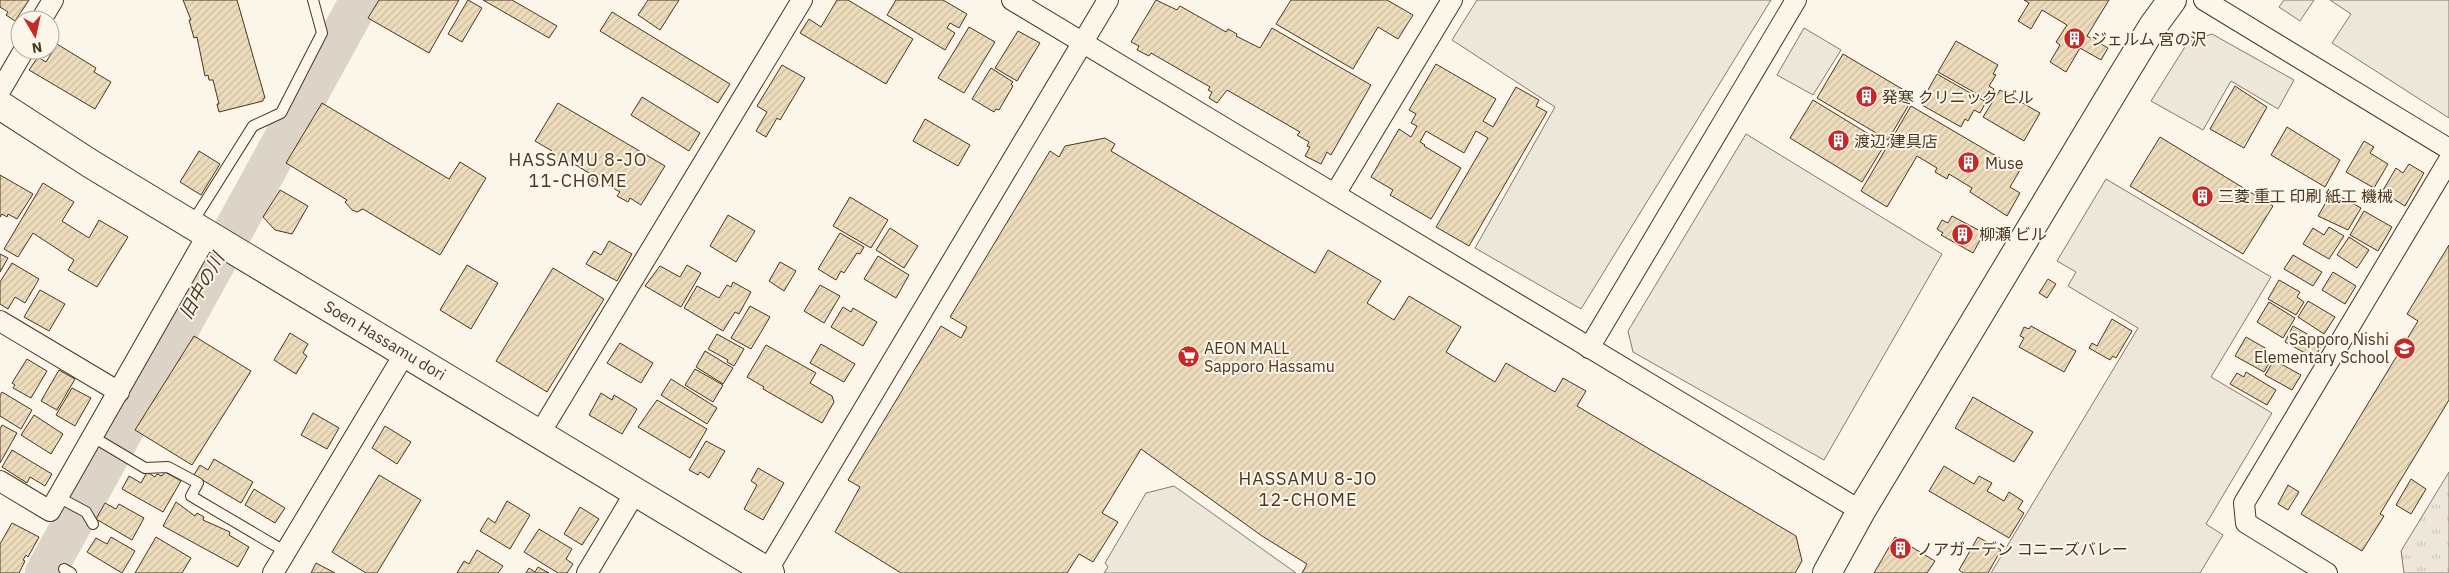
<svg xmlns="http://www.w3.org/2000/svg" width="2449" height="573" font-family="'IBM Plex Sans','Noto Sans JP',sans-serif">
<defs>
<pattern id="grass-tufts" width="24" height="20" patternUnits="userSpaceOnUse" patternTransform="scale(1.25)"><rect width="24" height="20" fill="#ede6d9"/><path d="M3 7l-1-3M5 7V3M7 7l1-3M15 17l-1-3M17 17v-4M19 17l1-3" fill="none" stroke="#cdc6ba"/></pattern>
<pattern id="building-hatch" width="6" height="6" patternUnits="userSpaceOnUse" patternTransform="scale(1.25)"><rect width="6" height="6" fill="#ecdcbc"/><path d="M-1 1l2-2M0 6l6-6M5 7l2-2" fill="none" stroke="#ccbda1"/></pattern>
</defs>
<rect width="100%" height="100%" fill="#fbf6e9"/>
<!-- grass -->
<path fill="url(#grass-tufts)" stroke="#887966" d="M2449,472v101h-45l-3,-22z"/>
<!-- parking -->
<g fill="#ede7d9" stroke="#887966">
<path d="M1477,0h294l-190,309 -106,-61 80,-141 -103,-67z"/>
<path d="M2284,0h30l-14,21 -21,-14z"/>
<path d="M2330,0h119v118l-117,-75 19,-29z"/>
<path d="M1804,28l37,22 -28,45 -36,-20z"/>
<path d="M2212,34l82,46 -16,29 -47,-28 -28,49 -52,-29 37,-59z"/>
<path d="M1746,134l196,120 -118,206 -191,-108 -5,-21z"/>
<path d="M2106,179l165,98 -60,100 61,36 -66,111 17,11 -23,38h-209l147,-245 -70,-42 8,-14 -19,-11z"/>
<path d="M1174,486l122,87h-192l4,-6 -3,-4 41,-70z"/>
</g>
<g fill="none" stroke-linecap="round" stroke-linejoin="round">
<!-- river -->
<path stroke="#dcd4c6" stroke-width="40" d="M45,573l315,-573"/>
</g>
<!-- building -->
<g fill="url(#building-hatch)" stroke="#4a3520">
<path d="M0,0h29l-14,21 -9,-6 2,-3 -8,-5z"/>
<path d="M183,0h54l28,98 -2,1v2l-44,11 -2,-8h2l-6,-24h-4l-1,-5 -3,1 -8,-39 -3,1 -5,-18h2z"/>
<path d="M379,0h80l-30,53 -61,-35z"/>
<path d="M468,0l14,8 -20,34 -14,-8z"/>
<path d="M483,0h29l45,26 -8,12z"/>
<path d="M648,0h31l-19,30 -22,-15z"/>
<path d="M837,0h11l65,39 -27,45 -86,-51 9,-14 12,8z"/>
<path d="M896,0h47l24,14 -8,14 -9,-5 -3,5 8,5 -10,17 -58,-35z"/>
<path d="M1156,0l21,10 3,-4 46,26 2,-3 9,5 -1,2 24,12 12,-20 99,57 -40,70 -4,-3 -6,12 -16,-8 5,-9 -3,-1 2,-4 -12,-7 3,-3 -73,-42 -10,13 -8,-5 3,-6 -4,-2 2,-3 -59,-34 -2,3 -12,-6 2,-4 -8,-4z"/>
<path d="M1291,0h96l26,15 -15,24 -20,-12 -25,42 -77,-45z"/>
<path d="M2024,0h85l-22,36 21,12 -7,12 -21,-12 -14,24 -16,-10 10,-17 -4,-3 11,-17 -25,-15 -11,19 -13,-8 11,-18z"/>
<path d="M612,12l118,72 -12,19 -118,-72z"/>
<path d="M969,27l26,15 -31,51 -26,-15z"/>
<path d="M1018,31l22,12 -23,38 -22,-13z"/>
<path d="M1956,41l42,24 -5,9 3,1 -7,11 5,3 -6,11 -50,-28z"/>
<path d="M57,44l39,24 -2,4 17,10 -16,27 -66,-39 9,-13 8,5z"/>
<path d="M1843,54l71,42 -26,44 -71,-42z"/>
<path d="M1436,64l60,35 -13,22 10,6 23,-40 23,13 -3,6 11,6 -78,134 -33,-19 52,-89 -12,-7 -12,22 -38,-22 -6,11 5,3 -1,1 37,22 -30,51 -41,-24 3,-5 -22,-13 28,-48 12,8 6,-11 -6,-3 5,-9 -7,-4z"/>
<path d="M782,65l23,13 -25,42 -3,-2 -11,19 -10,-6 11,-19 -10,-6z"/>
<path d="M991,68l22,14 -2,2 2,2 -14,24 -3,-1 -2,3 -22,-13z"/>
<path d="M1937,74l49,28 -6,11 -6,-3 -6,11 -3,-2 -4,8 -41,-23z"/>
<path d="M2235,86l32,21 -23,41 -34,-19z"/>
<path d="M2000,90l40,23 -16,28 -41,-24z"/>
<path d="M642,97l58,36 -11,18 -58,-36z"/>
<path d="M1813,100l72,44 -23,38 -72,-44z"/>
<path d="M322,103l127,76 11,-17 26,16 -46,77 -77,-46 -6,3 -5,-2 -7,-8 2,-2 -61,-37z"/>
<path d="M558,103l107,63 -24,39 -11,-7 -2,4 -11,-6 3,-4 -15,-9 -2,4 -12,-7 3,-4 -30,-18 -3,5 -12,-7 3,-5 -17,-10z"/>
<path d="M1911,106l109,64 -10,17 10,6 -13,23 -37,-24 2,-4 -23,-14 -2,5 -12,-7 2,-4 -20,-12 -30,51 -26,-16z"/>
<path d="M925,119l45,26 -12,21 -45,-25z"/>
<path d="M2287,127l53,33 -15,27 -54,-32z"/>
<path d="M2160,137l113,69 -30,48 -113,-68z"/>
<path d="M1105,138l10,6 -4,7 204,122 13,-23 53,31 -14,22 27,17 15,-24 52,31 -15,25 49,30 11,-19 49,29 8,-14 23,13 -9,15 219,130 6,25 -7,12h-493l5,-9 -45,-28 -121,-87 -39,64 16,9 -25,40 -14,-8 -12,19h-166l-66,-41 25,-45 -12,-7 93,-154 20,12 6,-11 -17,-10 100,-166 9,6 6,-11z"/>
<path d="M2364,141l10,6 -4,6 18,11 -14,24 -28,-16z"/>
<path d="M199,151l21,13 -19,31 -21,-13z"/>
<path d="M2409,164l15,9 -19,33 -23,-14 14,-24 7,5z"/>
<path d="M0,175l33,19 -16,25 -9,-5 -1,3 -5,-3 -2,3z"/>
<path d="M43,183l31,19 -12,19 27,17 10,-18 29,17 -31,50 -29,-17 6,-10 -41,-27 -15,24 -14,-8z"/>
<path d="M280,190l28,16 -16,28 -17,-4 -12,-13z"/>
<path d="M2332,192l29,16 -13,22 -30,-14z"/>
<path d="M850,197l38,23 -17,28 -38,-22z"/>
<path d="M2364,211l28,16 -14,24 -28,-16z"/>
<path d="M728,215l27,16 -19,31 -26,-16z"/>
<path d="M1952,216l32,17 -11,20 -32,-18 2,-2 -6,-4 5,-9 6,3z"/>
<path d="M2329,227l15,9 -15,23 -26,-15 10,-16 11,7z"/>
<path d="M890,228l28,18 -14,22 -28,-18z"/>
<path d="M840,233l24,14 -4,7 -3,-1 -13,20 -3,-2 -5,9 -18,-11z"/>
<path d="M2349,237l20,13 -12,18 -20,-13z"/>
<path d="M609,241l23,13 -15,27 -31,-17 8,-13 7,4z"/>
<path d="M2449,245v155l-69,114 4,2 -22,35 -61,-37 117,-193 -11,-7z"/>
<path d="M0,254l8,4 -8,14z"/>
<path d="M2293,255l29,17 -9,14 -29,-17z"/>
<path d="M878,256l31,19 -13,23 -32,-19z"/>
<path d="M780,262l16,9 -12,20 -15,-10z"/>
<path d="M12,263l27,16 -14,24 -10,-6 -7,12 -8,-5v-22z"/>
<path d="M467,265l31,18 -27,46 -31,-19z"/>
<path d="M687,265l14,8 -20,34 -36,-21 15,-20 20,11z"/>
<path d="M553,268l51,31 -57,93 -51,-31z"/>
<path d="M2333,272l23,14 -11,18 -23,-14z"/>
<path d="M2048,279l8,5 -9,14 -8,-5z"/>
<path d="M2279,280l21,12 -3,5 7,5 -8,13 -28,-16z"/>
<path d="M733,282l18,10 -12,22 -4,-2 -12,19 -39,-23 13,-22 22,12 8,-13 4,2z"/>
<path d="M820,285l20,11 -16,27 -20,-12z"/>
<path d="M40,290l25,14 -16,27 -25,-14z"/>
<path d="M2308,301l27,16 -11,17 -26,-17z"/>
<path d="M2269,302l26,16 -12,20 -26,-16z"/>
<path d="M750,306l20,11 -19,32 -20,-11z"/>
<path d="M843,307l8,5 2,-4 24,14 -14,24 -32,-19z"/>
<path d="M2112,319l20,12 -16,27 -3,-2 -3,4 -21,-12 3,-5 5,3z"/>
<path d="M2031,326l45,25 -12,21 -45,-25 5,-9 -4,-2 4,-9 5,2z"/>
<path d="M2293,326l30,17 -9,15 -29,-16z"/>
<path d="M290,333l18,11 -5,9 4,3 -11,18 -22,-14z"/>
<path d="M717,334l27,15 -10,17 -7,-4 1,-2 -20,-11z"/>
<path d="M194,336l57,35 -59,94 -57,-35z"/>
<path d="M2246,337l21,12 -2,5 7,4 -8,14 -29,-16z"/>
<path d="M620,343l33,20 -12,20 -34,-20z"/>
<path d="M821,344l34,20 -11,18 -34,-19z"/>
<path d="M766,345l50,28 -6,10 22,13 2,6 -12,21 -59,-34 1,-2 -17,-10z"/>
<path d="M705,351l28,17 -10,16 -27,-17z"/>
<path d="M27,359l20,12 -16,27 -18,-10 2,-3 -3,-2z"/>
<path d="M2274,360l27,15 -9,15 -27,-15z"/>
<path d="M695,369l28,16 -10,17 -28,-17z"/>
<path d="M59,370l16,9 -18,31 -16,-9z"/>
<path d="M2246,372l30,18 -9,15 -37,-21 7,-11 7,4z"/>
<path d="M671,379l46,29 -10,16 -46,-29z"/>
<path d="M72,388l19,10 -16,28 -19,-11z"/>
<path d="M2,392l30,18 -11,19 -21,-13v-21z"/>
<path d="M601,393l11,7 2,-5 23,14 -15,25 -33,-19z"/>
<path d="M1973,397l60,35 -19,30 -59,-34z"/>
<path d="M657,400l50,29 -17,29 -52,-31z"/>
<path d="M313,413l26,15 -12,21 -26,-14z"/>
<path d="M34,415l29,19 -12,20 -30,-19z"/>
<path d="M2,425l15,8 -17,30v-34z"/>
<path d="M385,426l26,16 -14,22 -25,-16z"/>
<path d="M706,441l19,10 -16,27 -9,-6 -2,3 -9,-5z"/>
<path d="M12,450l40,24 -7,12 -15,-9 -3,6 -25,-16z"/>
<path d="M214,459l39,23 -12,21 -47,-28 6,-10 8,5z"/>
<path d="M1944,466l30,18 5,-8 13,7 -5,8 17,10 5,-9 14,9 -5,8 6,4 -15,25 -80,-47z"/>
<path d="M758,468l26,15 -21,37 -19,-11 13,-24 -6,-4z"/>
<path d="M147,472l8,5 2,-3 5,2 3,-4 16,9 -18,31 -41,-23 7,-13 12,7z"/>
<path d="M379,475l42,25 -44,73h-11l-34,-21z"/>
<path d="M2411,479l15,10 -15,25 -15,-9z"/>
<path d="M2288,485l11,7 -11,18 -10,-6z"/>
<path d="M254,489l31,19 -10,15 -30,-18z"/>
<path d="M507,501l23,14 -20,34 -30,-18 8,-13 7,5z"/>
<path d="M176,502l19,14 2,-3 7,4 -1,3 27,12 -1,3 20,12 -11,20 -75,-41z"/>
<path d="M105,503l11,6 3,-5 25,14 -12,22 -36,-21z"/>
<path d="M580,507l19,12 -17,26 -18,-11z"/>
<path d="M12,523l27,14 -11,20 -2,-2 -3,5 2,1 -6,12h-19v-29z"/>
<path d="M539,529l33,20 -6,10 7,5 -6,9h-9l-34,-21z"/>
<path d="M111,537l24,14 -13,22 -35,-21 9,-14 11,6z"/>
<path d="M156,537l35,21 -9,15h-47z"/>
<path d="M1895,537l40,24 -8,12h-53z"/>
<path d="M1978,537l23,13 -13,23h-25l-4,-3z"/>
<path d="M477,550l26,16 -5,7h-41l7,-12 5,3z"/>
<path d="M316,563l19,10h-24z"/>
<path d="M538,567l11,6h-23l3,-5 6,4z"/>
</g>
<g fill="none" stroke-linecap="round" stroke-linejoin="round">
<defs>
<g id="lane">
<path d="M192,223l61,-97 28,-13 41,-80 -9,-33"/>
<path d="M93,437l52,31 23,-1 30,16 -7,13 95,56"/>
<path d="M58,497l28,15 7,12"/>
<path d="M64,569l7,4"/>
</g>
<g id="street">
<path d="M1012,0l849,511"/>
<path d="M2204,0l245,149"/>
<path d="M41,20l12,-20"/>
<path d="M0,91l24,-41"/>
<path d="M1335,194l117,-194"/>
<path d="M0,321l119,71"/>
<path d="M1589,348l207,-348"/>
<path d="M540,433l262,-433"/>
<path d="M0,481l50,30 158,-277"/>
<path d="M273,573l132,-220"/>
<path d="M587,573l49,-82"/>
<path d="M766,573l342,-573"/>
<path d="M2327,573l-81,-50 -2,-20 205,-343"/>
</g>
<g id="secondary">
<path d="M0,105l91,59 679,409"/>
<path d="M1827,573l34,-62 259,-431 33,-54 19,-26"/>
</g>
</defs>
<!-- lane casing -->
<use href="#lane" stroke="#4a3520" stroke-width="12"/>
<!-- street casing -->
<use href="#street" stroke="#4a3520" stroke-width="22"/>
<!-- secondary casing -->
<use href="#secondary" stroke="#4a3520" stroke-width="30"/>
<!-- lane -->
<use href="#lane" stroke="#fbf6e9" stroke-width="10"/>
<!-- street -->
<use href="#street" stroke="#fbf6e9" stroke-width="20"/>
<!-- secondary -->
<use href="#secondary" stroke="#fbf6e9" stroke-width="28"/>
</g>
<!-- icons -->
<defs>
<symbol id="building-disc" viewBox="-11 -11 22 22"><circle r="9.5" fill="#c62828" stroke="#fbf6e9"/><path d="M-4-6H4V6H1V3H-1V6H-4ZM-2.5-4.3h1.7v1.8h-1.7ZM.8-4.3h1.7v1.8H.8ZM-2.5-1h1.7V.8h-1.7ZM.8-1h1.7V.8H.8Z" fill="#fff"/></symbol>
<symbol id="school-disc" viewBox="-11 -11 22 22"><circle r="9.5" fill="#c62828" stroke="#fbf6e9"/><path d="M0-5L7-2L0 1L-7-2ZM-4 1L0 2.5L4 1V4Q0 6-4 4Z" fill="#fff"/></symbol>
<symbol id="supermarket-disc" viewBox="-11 -11 22 22"><circle r="9.5" fill="#c62828" stroke="#fbf6e9"/><path d="M-6-5.5h2.5l.6 2H6L4.5 2H-2.5L-4.4-4H-6ZM-1.5 3.2a1.3 1.3 0 1 0 .1 0ZM3 3.2a1.3 1.3 0 1 0 .1 0Z" fill="#fff"/></symbol>
</defs>
<g fill-rule="evenodd">
<use href="#building-disc" x="2062" y="26" width="25" height="25"/>
<use href="#building-disc" x="1854" y="84" width="25" height="25"/>
<use href="#building-disc" x="1826" y="128" width="25" height="25"/>
<use href="#building-disc" x="1956" y="150" width="25" height="25"/>
<use href="#building-disc" x="2190" y="184" width="25" height="25"/>
<use href="#building-disc" x="1950" y="222" width="25" height="25"/>
<use href="#school-disc" x="2392" y="336" width="25" height="25"/>
<use href="#supermarket-disc" x="1176" y="344" width="25" height="25"/>
<use href="#building-disc" x="1888" y="536" width="25" height="25"/>
</g>
<g text-anchor="middle" stroke-width="4" stroke-linejoin="round" paint-order="stroke">
<!-- poi labels -->
<g font-size="16" fill="#4a3520" stroke="#fbf6e9" text-anchor="start">
<text x="2091" y="45">ジェルム 宮の沢</text>
<text x="1882" y="103">発寒 クリニック ビル</text>
<text x="1854" y="147">渡辺 建具店</text>
<text x="1985" y="169">Muse</text>
<text x="2218" y="202">三菱 重工 印刷 紙工 機械</text>
<text x="1979" y="240">柳瀬 ビル</text>
<text x="2389" y="345" text-anchor="end">Sapporo Nishi<tspan x="2389" dy="18">Elementary School</tspan></text>
<text x="1204" y="354">AEON MALL<tspan x="1204" dy="18">Sapporo Hassamu</tspan></text>
<text x="1917" y="555">ノアガーデン コニーズバレー</text>
</g>
<!-- street labels -->
<g font-size="16" fill="#4a3520" stroke="#fbf6e9">
<text transform="translate(385 340) rotate(31)" y="6">Soen Hassamu dori</text>
</g>
<!-- neighbourhood labels -->
<g font-size="18" letter-spacing="1" fill="#4a3520" stroke="#fbf6e9">
<text x="578" y="166">HASSAMU 8-JO<tspan x="578" dy="21">11-CHOME</tspan></text>
<text x="1308" y="485">HASSAMU 8-JO<tspan x="1308" dy="21">12-CHOME</tspan></text>
</g>
<!-- water labels -->
<g font-size="18" font-style="italic" fill="#4a3520" stroke="#fbf6e9">
<text transform="translate(202 286) rotate(-61)" y="6">旧中の川</text>
</g>
</g>
<!-- north arrow -->
<g transform="translate(35 35) rotate(171)"><circle r="24" fill="#fbf6e9" stroke="#b4a999"/>
<path d="M0-4L9 19L0 12L-9 19Z" fill="#c62828"/>
<text y="-8" font-size="14" font-weight="bold" text-anchor="middle" fill="#4a3520">N</text>
</g>
</svg>
